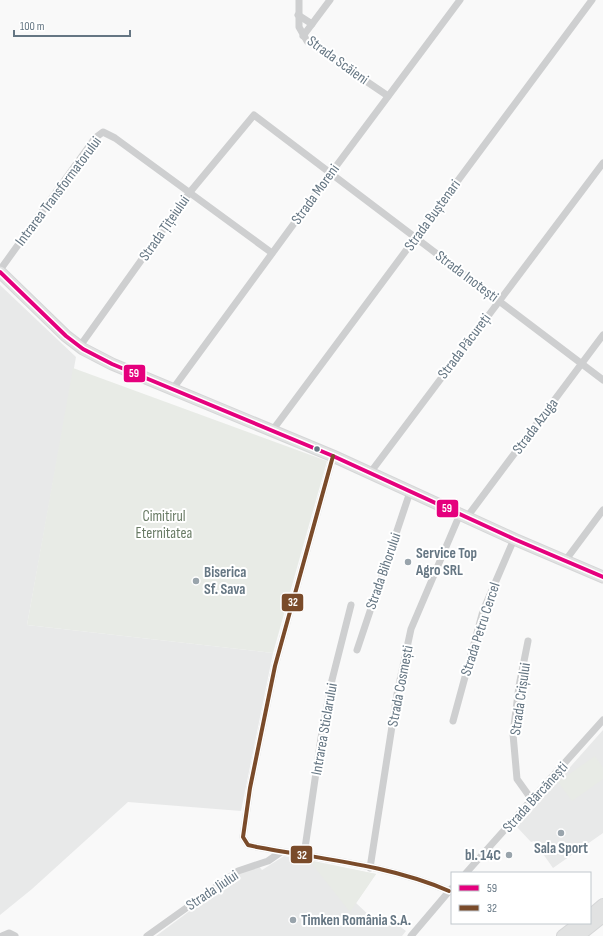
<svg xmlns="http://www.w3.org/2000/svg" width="603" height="936" font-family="'Sofia Sans Condensed',sans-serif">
<rect width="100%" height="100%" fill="#f9f9f9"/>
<!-- built -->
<g fill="#e8e9e9">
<path d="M0,285l76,72 -49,268 246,28 -32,158 -113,-9 -96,87 -32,26z"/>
<path d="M603,730v103l-50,35 -19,-27 -3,1 -14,-15z"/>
<path d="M284,856l92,18 -20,29 16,15 22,4 12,9 -4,5h-246l86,-64 16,-7 4,5z"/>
</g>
<!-- green -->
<g fill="#e8ebe6">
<path d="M73,368l254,93 -54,192 -246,-28z"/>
<path d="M595,756l8,12v11l-31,22 -14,-19z"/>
<path d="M309,860l67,14 -26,38z"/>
</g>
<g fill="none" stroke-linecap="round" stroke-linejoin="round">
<defs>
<path id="secondary" d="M0,272l66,64 17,13 29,15 221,92 181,83 89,38"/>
<g id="primary">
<path d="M590,916l13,-11"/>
<path d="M563,936l17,-13"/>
<path d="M578,936l25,-20"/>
</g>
</defs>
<!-- secondary casing -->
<use href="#secondary" stroke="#d5d6d7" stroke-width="13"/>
<!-- primary casing -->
<use href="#primary" stroke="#d5d6d7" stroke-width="14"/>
<!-- street -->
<g stroke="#cecfd0" stroke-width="7">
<path d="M299,0v27l8,14 81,55"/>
<path d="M298,15l14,9"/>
<path d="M303,36l27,-36"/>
<path d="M0,270l95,-132 8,-6 12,6 157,115"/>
<path d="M80,346l110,-154 64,-77 349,265"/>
<path d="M172,390l159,-217 129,-173"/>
<path d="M272,431l320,-431"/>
<path d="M333,456l-58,210 -25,122 -7,49 5,8 9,2c64,12 132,18 192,44"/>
<path d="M370,473l233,-310"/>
<path d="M467,517l136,-182"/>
<path d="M565,561l38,-51"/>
<path d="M528,641l-9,45 -6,48 4,45 15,21"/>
<path d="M357,650l53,-158"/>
<path d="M453,721l30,-110 31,-72"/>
<path d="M304,855l17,-117 11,-58 19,-75"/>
<path d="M370,868l27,-174 14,-65 49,-115"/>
<path d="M466,873l137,-153"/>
<path d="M2,936l7,-3 6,3"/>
<path d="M147,936l91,-65 30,-10 13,-9"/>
<path d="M411,936l40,-47"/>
</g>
<!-- secondary -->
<use href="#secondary" stroke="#e1e2e2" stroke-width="11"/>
<!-- primary -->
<use href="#primary" stroke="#e1e2e2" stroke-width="12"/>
<defs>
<path id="bus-1" d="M0,272l66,64 17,13 29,15 221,92 181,83 89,38"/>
<path id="bus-2" d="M333,456l-58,210 -25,122 -7,49 5,8 9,2c64,12 132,18 192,44"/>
</defs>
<!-- bus-1 casing -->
<use href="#bus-1" stroke="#fff" stroke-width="7"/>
<!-- bus-2 casing -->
<use href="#bus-2" stroke="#fff" stroke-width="7"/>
<!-- bus-1 -->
<use href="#bus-1" stroke="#e5007d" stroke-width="4"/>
<!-- bus-2 -->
<use href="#bus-2" stroke="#7a4b2a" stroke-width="4"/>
</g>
<!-- markers -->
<circle fill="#657683" stroke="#fff" stroke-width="1.5" cx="317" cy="449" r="3.5"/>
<g fill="#99a4ac" stroke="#fff" stroke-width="1.5">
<circle cx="408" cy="562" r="4"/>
<circle cx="196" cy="581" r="4"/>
<circle cx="561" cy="833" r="4"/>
<circle cx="509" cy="855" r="4"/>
<circle cx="293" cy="920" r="4"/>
</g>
<g text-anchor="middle" stroke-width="4" stroke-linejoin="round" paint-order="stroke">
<!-- street labels -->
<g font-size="15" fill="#657683" stroke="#fff">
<text transform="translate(338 60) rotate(36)" y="5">Strada Scăieni</text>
<text transform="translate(58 191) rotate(-53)" y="5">Intrarea Transformatorului</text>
<text transform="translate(315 194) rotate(-54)" y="5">Strada Moreni</text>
<text transform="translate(432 215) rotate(-54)" y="5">Strada Buștenari</text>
<text transform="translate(164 228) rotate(-55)" y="5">Strada Țițeiului</text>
<text transform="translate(467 276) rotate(37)" y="5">Strada Inotești</text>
<text transform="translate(464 346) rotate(-53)" y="5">Strada Păcureți</text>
<text transform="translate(535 426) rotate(-53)" y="5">Strada Azuga</text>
<text transform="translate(383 571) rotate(-71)" y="5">Strada Bihorului</text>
<text transform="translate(480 629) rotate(-72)" y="5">Strada Petru Cercel</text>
<text transform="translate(400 686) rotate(-79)" y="5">Strada Cosmești</text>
<text transform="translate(520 699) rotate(-82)" y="5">Strada Crișului</text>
<text transform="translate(324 729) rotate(-80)" y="5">Intrarea Sticlarului</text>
<text transform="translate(535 797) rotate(-48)" y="5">Strada Bărcănești</text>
<text transform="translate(212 890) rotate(-34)" y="5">Strada Jiului</text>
</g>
<!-- park labels -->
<g font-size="15" fill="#687a64" stroke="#fff">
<text x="164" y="521">Cimitirul<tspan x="164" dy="17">Eternitatea</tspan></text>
</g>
<!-- poi labels -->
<g font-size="15" font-weight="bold" fill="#657683" stroke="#fff" text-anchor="start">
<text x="416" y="558">Service Top<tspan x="416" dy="17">Agro SRL</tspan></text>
<text x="204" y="577">Biserica<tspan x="204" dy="17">Sf. Sava</tspan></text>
<text x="561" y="853" text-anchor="middle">Sala Sport</text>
<text x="501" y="860" text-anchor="end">bl. 14C</text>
<text x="301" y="925">Timken România S.A.</text>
</g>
</g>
<g stroke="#fff" stroke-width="1.5">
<rect x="123" y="364" width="23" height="19" rx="4" fill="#e5007d"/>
<rect x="436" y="499" width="23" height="19" rx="4" fill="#e5007d"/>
<rect x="281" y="593" width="23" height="19" rx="4" fill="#7a4b2a"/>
<rect x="290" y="845" width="23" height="19" rx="4" fill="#7a4b2a"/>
</g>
<g font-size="11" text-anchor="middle" font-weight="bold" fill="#fff">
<text x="134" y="377">59</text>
<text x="447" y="512">59</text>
<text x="293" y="606">32</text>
<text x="302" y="859">32</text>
</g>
<!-- legend -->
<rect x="451" y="872" width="140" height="52" fill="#ffffff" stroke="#c1c8cd"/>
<rect x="459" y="885" width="20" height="6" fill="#e5007d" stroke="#c1c8cd"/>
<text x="487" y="892" font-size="12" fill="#657683">59</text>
<rect x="459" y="905" width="20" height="6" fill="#7a4b2a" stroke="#c1c8cd"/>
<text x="487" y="912" font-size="12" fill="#657683">32</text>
<!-- scale -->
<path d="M14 30v6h116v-6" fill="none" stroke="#657683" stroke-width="2"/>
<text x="20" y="30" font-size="12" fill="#657683" stroke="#ffffff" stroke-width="3" paint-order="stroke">100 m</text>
</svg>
